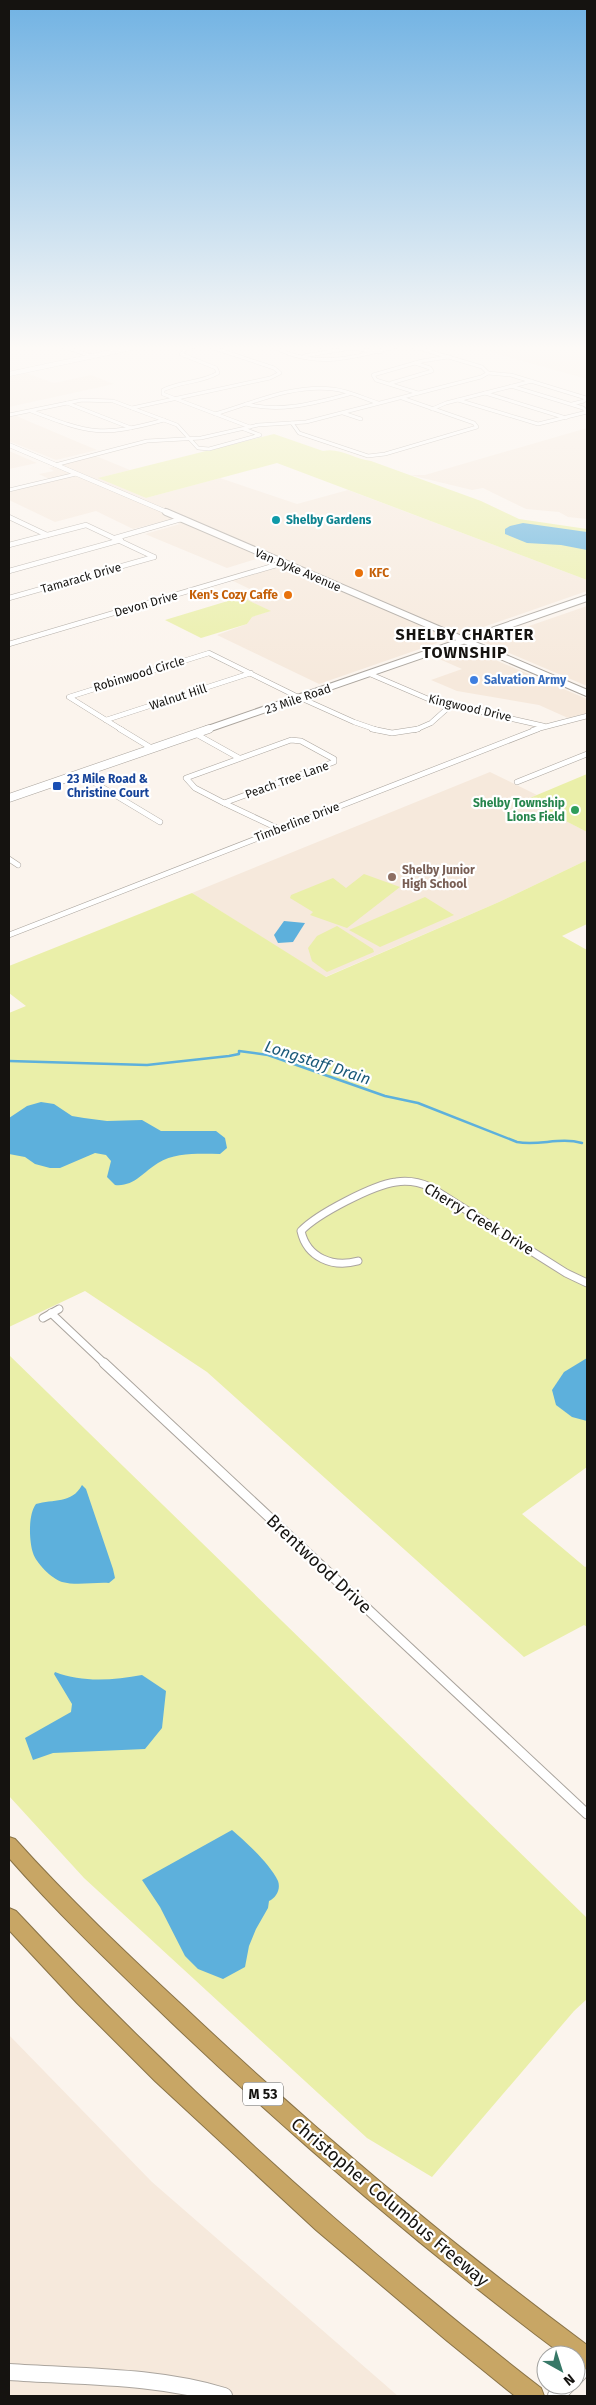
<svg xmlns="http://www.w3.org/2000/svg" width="596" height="2405" font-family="'Fira Sans',sans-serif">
<rect width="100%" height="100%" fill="#fbf4ed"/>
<!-- built -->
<g fill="#f6e9dc">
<path d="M462,344h125v35z"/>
<path d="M26,373l28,10 37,-8 23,9 -105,23v-30z"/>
<path d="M14,415l59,25 24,10 -41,10 -47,-19v-25z"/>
<path d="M587,428v91l-19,-2 -9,-5 -33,-3 -43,-21 -11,2 -62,-15h15z"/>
<path d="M9,451l28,12 -28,6z"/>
<path d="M96,456l34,14 -31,8 47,20 74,-20 77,26 51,-14 239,90v11l-268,93 -102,-49 30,-11 4,-7 19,-6 -29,-14 15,-5 -27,-13 45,-14 -15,-7 -32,10 -82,-34 35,-10 -11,-4 -36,9 -37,-18 -41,11 -46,-22v-8l44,-11 -14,-7 15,-3 -5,-3z"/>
<path d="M587,606v80l-104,-44z"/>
<path d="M465,647l122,52v14l-19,5 -29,-13 -82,-14 -26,-11 31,-11 -25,-11z"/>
<path d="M490,772l47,23 -11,5 61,32v28l-88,42 -174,75 -133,-84z"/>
<path d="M9,2035l143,147 246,214h-389z"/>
</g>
<!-- green -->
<g fill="#eaefa9">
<path d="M274,434l49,17c16,-4 32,8 48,10l110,40 38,18 68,10v51l-310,-117 -131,35 -48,-20z"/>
<path d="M241,597l30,14 -19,6 -5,7 -46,14 -36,-18z"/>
<path d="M587,774v58l-62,-32z"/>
<path d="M587,860v64l-25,12 25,14v517l-65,47 63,53 2,-1v61l-3,-2 -60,32 -317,-285 -122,-81 -76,36v-314l17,-7 -17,-13v-27l183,-73 134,84 173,-75z"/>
<path d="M364,874l36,13 -53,41 -37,-13 3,-3 -23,-14 1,-3 42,-17 13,10z"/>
<path d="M425,897l29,18 -74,32 -31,-17z"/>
<path d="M337,926l36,23 1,3 -47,20 -15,-11 -4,-13 9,-12z"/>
<path d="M9,1355l578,563v81l-13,12 -142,166 -65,-39 -283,-260 -75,-82z"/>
</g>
<!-- water -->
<g fill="#5db0dc">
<path d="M523,523l64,9v18l-26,-5 -34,-2 -22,-9v-5l5,-3z"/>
<path d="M284,921l21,2 -12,19 -15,1 -4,-8z"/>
<path d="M41,1102l13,2 18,12 12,2 23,3 35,-1 19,11h55l9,7 2,10 -7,6c-20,0 -44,-2 -62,9 -15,9 -24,24 -43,22l-8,-8 4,-16 -5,-6 -11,-2 -35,15h-10l-15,-4 -10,-7 -16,-3v-36l18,-12z"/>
<path d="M587,1358v63l-15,-4 -16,-12 -4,-15 12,-18z"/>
<path d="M82,1485l4,4 27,80 2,9 -6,5c-15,-1 -32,3 -47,-1 -10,-3 -26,-19 -29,-29 -4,-12 -5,-39 3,-49 17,-5 36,0 46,-19z"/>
<path d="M55,1672c28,11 59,8 87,3l24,16 -4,37 -17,21 -92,4 -20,7 -8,-22 46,-26 1,-8 -18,-30z"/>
<path d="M232,1830c14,12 38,34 46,51 3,8 -2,17 -9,20l-1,7 -12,21 -7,17 -4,21 -22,12 -25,-10 -13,-13 -25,-49 -18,-27z"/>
</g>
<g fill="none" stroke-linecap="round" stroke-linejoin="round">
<!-- stream -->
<path stroke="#5db0dc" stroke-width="2.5" d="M9,1061l138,4 82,-9 10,-2v-3l29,4 117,41 33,7 99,39c22,4 43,-5 65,1"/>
<defs>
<g id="street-far4">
<path d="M56,344l35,12"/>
<path d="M204,344l-17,4 -6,6 35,14 2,5c-17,10 -37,8 -55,17v4l87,33"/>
<path d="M269,344c46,28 89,12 136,0"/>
<path d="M313,344l19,6"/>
<path d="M304,356l47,-8 29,4"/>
<path d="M488,373l23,2 75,23 -2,3 -12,3"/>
<path d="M391,383l41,-12 -2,-3 -15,-5"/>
<path d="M418,393l-42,-13 -3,-5 49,-14 26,-4"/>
<path d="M485,393l81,25"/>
<path d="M458,400l80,24 49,-12 -4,-4 -72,-22"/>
<path d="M67,403l64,25"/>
<path d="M246,404c36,9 68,-1 103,-10"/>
<path d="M132,408l138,-30 10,-5 -6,-5 -72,-24"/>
<path d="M432,409l14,-6 86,-22"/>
<path d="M31,411c60,23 70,26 133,9"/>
<path d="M343,413l18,6"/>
<path d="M215,414c38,-11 78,-30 118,-25 16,2 30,9 45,14"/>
<path d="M9,415l73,-15 31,1 64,24 21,23 11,1 51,-14 -16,-6"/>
<path d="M292,423l7,10 69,23 17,-2 92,-27 -3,-4 -72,-25"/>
<path d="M55,465l92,-24 54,-3 57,-13 48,-3 175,-45 7,-4 -6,-6 -77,-23"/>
<path d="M9,490l67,-16"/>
</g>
<g id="street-far3">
<path d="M9,517l38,18"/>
<path d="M115,538l66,-19"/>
<path d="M9,545l77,-20 68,32"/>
<path d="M9,571l112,-31"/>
<path d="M9,598l145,-41"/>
<path d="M9,644l274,-81"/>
<path d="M370,674l63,27 111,25"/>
<path d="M106,720l145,-47"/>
<path d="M122,730l-53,-33 140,-44 85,42 60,27 23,8"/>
<path d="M415,730l16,-7 19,-17"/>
<path d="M533,730l54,-14"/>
</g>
<g id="street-far2">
<path d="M120,729l33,20"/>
<path d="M372,729l20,4 26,-4"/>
<path d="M196,734l43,24"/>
<path d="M291,740l10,1 33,18v3l-110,41 -29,-15 -9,-10z"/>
<path d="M80,774l80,48"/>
<path d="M517,782l70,-28"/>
<path d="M224,803l55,26"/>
<path d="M9,859l9,6"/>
<path d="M9,935l529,-206"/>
</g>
<g id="street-far1">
<path d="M358,1261c-25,7 -51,-3 -57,-30 16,-17 72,-46 95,-49 13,-2 23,0 34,5l136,86 21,10"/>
<path d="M51,1313l54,51"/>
<path d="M43,1318l16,-9"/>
</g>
<path id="street" d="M104,1363l483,451"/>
<g id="secondary-far3">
<path d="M9,374l141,-30"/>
<path d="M9,445l160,68"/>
</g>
<g id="secondary-far2">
<path d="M166,512l421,181"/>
<path d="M205,730l382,-132"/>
</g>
<path id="secondary-far1" d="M9,798l200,-69"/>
<g id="secondary">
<path d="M9,2372c72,5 146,3 215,24"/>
<path d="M576,2376l11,-12"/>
<path d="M556,2396l11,-11"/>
</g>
<g id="highway">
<path d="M9,1837l6,2c53,59 111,114 169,168 128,121 262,233 403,338v25l-11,-5v-10h-13c-137,-103 -268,-215 -392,-333 -55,-53 -111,-106 -162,-164z"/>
<path d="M9,1908l7,3c161,172 338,332 525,477l3,8h-29l-69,-56 -130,-110 -161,-149 -78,-78 -68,-73z"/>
</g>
</defs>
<!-- street-far4 casing -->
<use href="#street-far4" stroke="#aba59e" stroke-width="4"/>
<!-- street-far3 casing -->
<use href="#street-far3" stroke="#aba59e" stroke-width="5.5"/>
<!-- street-far2 casing -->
<use href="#street-far2" stroke="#aba59e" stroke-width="6"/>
<!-- street-far1 casing -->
<use href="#street-far1" stroke="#aba59e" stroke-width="9"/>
<!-- street casing -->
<use href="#street" stroke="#aba59e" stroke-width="11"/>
<!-- secondary-far3 casing -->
<use href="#secondary-far3" stroke="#aba59e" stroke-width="5"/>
<!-- secondary-far2 casing -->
<use href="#secondary-far2" stroke="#aba59e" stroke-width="8"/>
<!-- secondary-far1 casing -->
<use href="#secondary-far1" stroke="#aba59e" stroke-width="9"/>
<!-- secondary casing -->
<use href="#secondary" stroke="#aba59e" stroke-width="18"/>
<!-- highway casing -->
<use href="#highway" stroke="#897347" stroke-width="2"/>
<!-- street-far4 -->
<use href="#street-far4" stroke="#fff" stroke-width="3"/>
<!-- street-far3 -->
<use href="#street-far3" stroke="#fff" stroke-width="4.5"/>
<!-- street-far2 -->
<use href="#street-far2" stroke="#fff" stroke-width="5"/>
<!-- street-far1 -->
<use href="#street-far1" stroke="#fff" stroke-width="7"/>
<!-- street -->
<use href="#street" stroke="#fff" stroke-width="9"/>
<!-- secondary-far3 -->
<use href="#secondary-far3" stroke="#fff" stroke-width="4.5"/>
<!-- secondary-far2 -->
<use href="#secondary-far2" stroke="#fff" stroke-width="6"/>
<!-- secondary-far1 -->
<use href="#secondary-far1" stroke="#fff" stroke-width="8"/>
<!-- secondary -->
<use href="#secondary" stroke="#fff" stroke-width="16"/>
<!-- highway -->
<use href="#highway" fill="#c8a665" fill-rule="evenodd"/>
</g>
<!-- sky -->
<linearGradient id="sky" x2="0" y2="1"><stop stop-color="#70b2e3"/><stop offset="0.51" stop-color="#fdfaf7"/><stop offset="1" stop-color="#fdfaf7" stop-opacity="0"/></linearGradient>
<rect width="596" height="681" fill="url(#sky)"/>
<!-- markers -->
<circle fill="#0f9aa8" stroke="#fff" stroke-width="2" cx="276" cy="520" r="5"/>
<g fill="#e8710a" stroke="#fff" stroke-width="2">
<circle cx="359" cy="573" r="5"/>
<circle cx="288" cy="595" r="5"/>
</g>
<circle fill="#3f7fe0" stroke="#fff" stroke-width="2" cx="474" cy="680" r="5"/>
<rect fill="#1a4fb4" stroke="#fff" stroke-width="2" x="52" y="781" width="10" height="10" rx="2.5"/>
<circle fill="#2e9e5b" stroke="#fff" stroke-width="2" cx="575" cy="810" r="5"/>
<circle fill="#8d6e63" stroke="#fff" stroke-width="2" cx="392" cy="877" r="5"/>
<g text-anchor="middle" stroke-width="4.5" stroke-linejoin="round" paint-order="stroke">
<!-- far-culture labels -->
<g font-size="12" font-weight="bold" fill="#0d838f" stroke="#fff" text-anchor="start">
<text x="286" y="524">Shelby Gardens</text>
</g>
<!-- far-street labels -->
<g font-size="12" fill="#151310" stroke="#fff">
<text transform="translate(298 570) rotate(23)" y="4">Van Dyke Avenue</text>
<text transform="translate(81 578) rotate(-16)" y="4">Tamarack Drive</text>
<text transform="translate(146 604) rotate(-16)" y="4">Devon Drive</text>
<text transform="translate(139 674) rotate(-17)" y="4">Robinwood Circle</text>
<text transform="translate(178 697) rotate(-18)" y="4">Walnut Hill</text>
<text transform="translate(298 699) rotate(-19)" y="4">23 Mile Road</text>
<text transform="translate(470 708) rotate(13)" y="4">Kingwood Drive</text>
<text transform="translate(287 780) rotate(-20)" y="4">Peach Tree Lane</text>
<text transform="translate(297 822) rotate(-21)" y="4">Timberline Drive</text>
</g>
<!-- far-food labels -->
<g font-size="12" font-weight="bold" fill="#c56008" stroke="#fff" text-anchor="start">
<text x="369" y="577">KFC</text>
<text x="278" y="599" text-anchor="end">Ken's Cozy Caffe</text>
</g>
<!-- far-shop labels -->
<g font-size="12" font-weight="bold" fill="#366cbe" stroke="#fff" text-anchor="start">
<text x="484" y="684">Salvation Army</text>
</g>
<!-- far-transit labels -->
<g font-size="12" font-weight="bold" fill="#164399" stroke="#fff" text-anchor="start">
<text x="67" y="783">23 Mile Road &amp;<tspan x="67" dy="14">Christine Court</tspan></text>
</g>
<!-- far-leisure labels -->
<g font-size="12" font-weight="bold" fill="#27864d" stroke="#fff" text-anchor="end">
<text x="565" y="807">Shelby Township<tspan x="565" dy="14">Lions Field</tspan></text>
</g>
<!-- far-education labels -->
<g font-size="12" font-weight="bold" fill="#785e54" stroke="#fff" text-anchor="start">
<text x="402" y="874">Shelby Junior<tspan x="402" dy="14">High School</tspan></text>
</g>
<!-- shield labels -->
<rect fill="#fff" stroke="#5b5a58" stroke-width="1" x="243" y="2082.5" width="40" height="23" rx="4"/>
<g font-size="14" font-weight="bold" fill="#151310">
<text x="263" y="2099">M 53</text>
</g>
<!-- street labels -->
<g font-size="15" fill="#151310" stroke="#fff">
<text transform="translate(479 1219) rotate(31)" y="5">Cherry Creek Drive</text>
</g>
<!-- far-district labels -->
<g font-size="16" font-weight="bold" letter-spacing="1" fill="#151310" stroke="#fff">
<text x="465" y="640">SHELBY CHARTER<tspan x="465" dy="18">TOWNSHIP</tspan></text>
</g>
<!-- water labels -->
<g font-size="16" font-style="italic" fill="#1b5a79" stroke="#fff">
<text transform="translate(318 1062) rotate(18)" y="6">Longstaff Drain</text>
</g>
<!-- near-street labels -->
<g font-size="18" fill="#151310" stroke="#fff">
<text transform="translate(319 1564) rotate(43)" y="6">Brentwood Drive</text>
<text transform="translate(390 2202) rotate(40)" y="6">Christopher Columbus Freeway</text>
</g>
</g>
<!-- border -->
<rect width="596" height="2405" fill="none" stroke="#151310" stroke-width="20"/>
<!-- north arrow -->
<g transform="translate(561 2370) rotate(141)"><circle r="24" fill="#ffffff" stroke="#a1a19f"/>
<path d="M0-4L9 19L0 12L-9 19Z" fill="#377867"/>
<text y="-8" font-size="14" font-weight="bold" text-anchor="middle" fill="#151310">N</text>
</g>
</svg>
